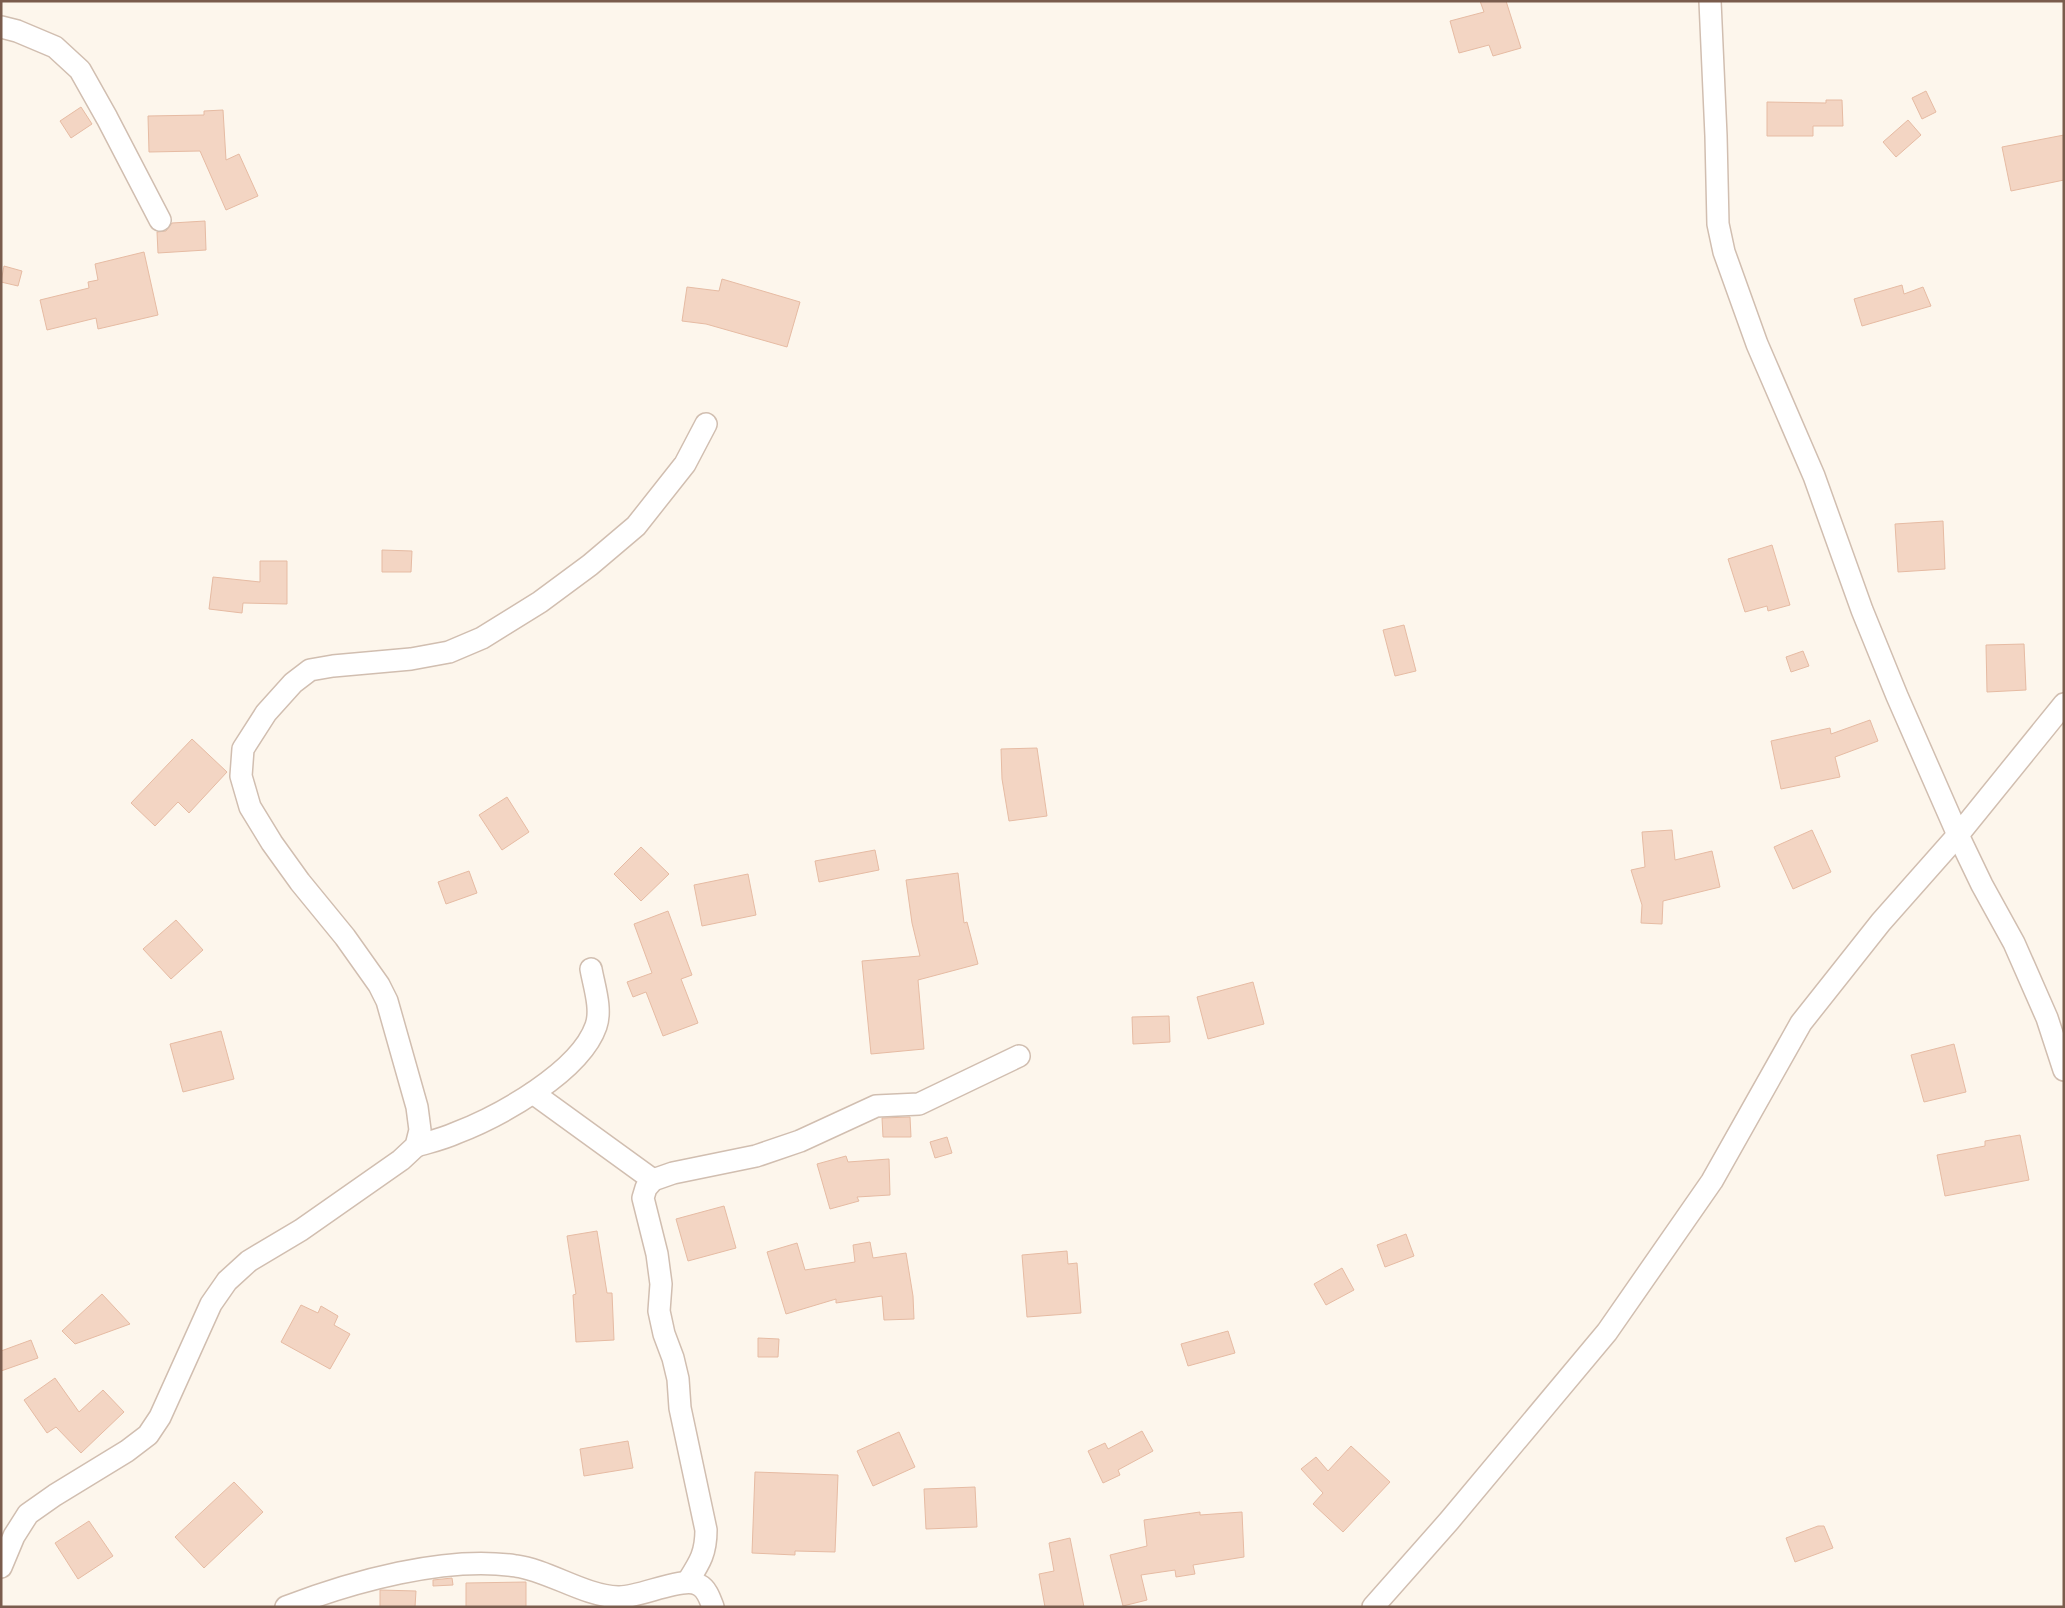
<svg xmlns="http://www.w3.org/2000/svg" width="2065" height="1608" font-family="Ubuntu,sans-serif">
<rect width="100%" height="100%" fill="#fdf6ec"/>
<!-- building -->
<g fill="#f3d5c3" stroke="#e6bba3">
<path d="M1480,1h26l15,47 -28,8 -4,-11 -30,8 -9,-32 34,-9z"/>
<path d="M1926,91l10,21 -14,7 -10,-21z"/>
<path d="M1826,100h16l1,26h-30v10h-46v-34l59,1z"/>
<path d="M81,107l11,17 -21,14 -11,-17z"/>
<path d="M223,110l3,50 13,-6 19,42 -32,14 -26,-59 -51,1 -1,-36 56,-1v-4z"/>
<path d="M1908,120l13,15 -25,22 -13,-15z"/>
<path d="M2064,135v45l-53,11 -9,-44z"/>
<path d="M205,221l1,29 -48,3 -1,-21 9,-1 6,-8z"/>
<path d="M144,252l14,63 -60,14 -2,-11 -49,12 -7,-30 49,-12 -1,-6 10,-2 -3,-16z"/>
<path d="M4,266l18,5 -4,15 -17,-4z"/>
<path d="M722,279l78,23 -13,45 -81,-23 -24,-3 5,-34 32,4z"/>
<path d="M1902,285l2,9 19,-7 8,19 -69,20 -8,-27z"/>
<path d="M1943,521l2,48 -47,3 -3,-48z"/>
<path d="M1772,545l18,60 -22,6 -1,-5 -22,6 -17,-53z"/>
<path d="M382,550l30,1 -1,21h-29z"/>
<path d="M260,561h27v43l-44,-1 -1,10 -33,-4 4,-32 47,5z"/>
<path d="M1404,625l12,46 -21,5 -12,-46z"/>
<path d="M2024,644l2,46 -39,2 -1,-47z"/>
<path d="M1803,651l6,15 -18,6 -5,-15z"/>
<path d="M1870,720l8,21 -43,16 5,20 -59,12 -10,-48 59,-13 1,6z"/>
<path d="M192,739l35,33 -38,41 -11,-11 -23,24 -24,-23z"/>
<path d="M1037,748l10,68 -38,5 -7,-42 -1,-30z"/>
<path d="M507,797l22,35 -27,18 -23,-35z"/>
<path d="M1672,830l3,30 37,-9 8,36 -57,14 -1,23 -21,-1 1,-18 -11,-35 14,-3 -3,-35z"/>
<path d="M1812,830l19,42 -38,17 -19,-42z"/>
<path d="M641,847l28,27 -28,27 -27,-27z"/>
<path d="M875,850l4,20 -60,12 -4,-21z"/>
<path d="M469,871l8,22 -31,11 -8,-22z"/>
<path d="M958,873l6,50 3,-1 11,42 -60,16 6,69 -53,5 -9,-93 58,-5 -8,-33 -6,-43z"/>
<path d="M748,874l8,41 -54,11 -8,-41z"/>
<path d="M668,911l24,64 -11,4 17,44 -35,13 -17,-44 -13,5 -6,-15 25,-9 -18,-49z"/>
<path d="M176,920l27,30 -32,29 -28,-30z"/>
<path d="M1253,982l11,42 -56,15 -11,-42z"/>
<path d="M1169,1016l1,26 -37,2 -1,-27z"/>
<path d="M221,1031l13,48 -51,13 -13,-48z"/>
<path d="M1954,1044l12,48 -42,10 -13,-47z"/>
<path d="M910,1117l1,20h-28l-1,-19z"/>
<path d="M2020,1135l9,45 -84,16 -8,-41 48,-9v-5z"/>
<path d="M947,1137l5,16 -17,5 -5,-16z"/>
<path d="M846,1156l2,6 41,-3 1,36 -33,2 2,4 -29,8 -13,-45z"/>
<path d="M724,1206l12,42 -48,13 -12,-42z"/>
<path d="M597,1231l10,62h5l2,47 -38,2 -3,-47 3,-1 -9,-58z"/>
<path d="M1406,1234l8,22 -29,11 -8,-22z"/>
<path d="M870,1242l3,16 33,-5 7,43 1,23 -30,1 -2,-24 -46,7v-4l-50,15 -19,-62 30,-9 8,27 50,-8 -2,-17z"/>
<path d="M1067,1251l1,13 9,-1 4,50 -54,4 -5,-62z"/>
<path d="M1342,1268l12,22 -28,15 -12,-21z"/>
<path d="M102,1294l28,30 -55,20 -13,-13z"/>
<path d="M301,1305l17,8 3,-7 17,10 -4,9 16,9 -20,35 -49,-27z"/>
<path d="M1228,1331l7,22 -47,13 -7,-22z"/>
<path d="M758,1338l21,1 -1,18h-20z"/>
<path d="M31,1340l7,18 -37,13v-20z"/>
<path d="M55,1378l24,34 24,-22 21,22 -43,41 -25,-26 -9,6 -23,-33z"/>
<path d="M1142,1431l11,20 -35,19 2,5 -17,8 -15,-32 17,-8 3,6z"/>
<path d="M899,1432l16,35 -42,19 -16,-35z"/>
<path d="M628,1441l5,27 -49,8 -4,-27z"/>
<path d="M1351,1446l39,36 -47,50 -30,-28 10,-11 -22,-24 15,-12 12,14z"/>
<path d="M755,1472l83,3 -3,77 -40,-1v4l-43,-2z"/>
<path d="M234,1482l29,30 -59,56 -29,-31z"/>
<path d="M975,1487l2,40 -51,2 -2,-40z"/>
<path d="M1200,1512v3l42,-3 2,45 -51,8 2,9 -19,3 -1,-7 -34,5 6,25 -24,6 -13,-51 37,-9 -3,-26z"/>
<path d="M89,1521l24,35 -35,23 -23,-36z"/>
<path d="M1818,1526h6l9,22 -38,14 -9,-24z"/>
<path d="M1070,1538l14,69h-39l-6,-33 15,-3 -5,-28z"/>
<path d="M452,1578l1,7 -20,1v-6z"/>
<path d="M526,1582v25h-60v-24z"/>
<path d="M380,1590l36,1 -1,16h-35z"/>
</g>
<g fill="none" stroke-linecap="round" stroke-linejoin="round">
<defs>
<g id="minor">
<path d="M1710,1l6,135 2,88 6,28 33,92 57,132 48,134 35,86 61,139 24,50 32,58 33,75 17,52"/>
<path d="M1,27l16,4 38,16 25,23 27,48 53,102"/>
<path d="M533,1093l120,87"/>
<path d="M416,1146c13,-4 27,-7 40,-13 44,-17 124,-61 140,-107 6,-17 -2,-40 -5,-57"/>
<path d="M1,1567l13,-31 14,-22 27,-19 72,-44 21,-16 12,-18 51,-113 16,-23 22,-20 52,-31 100,-70 15,-14 4,-16 -3,-23 -30,-106 -8,-16 -34,-48 -45,-55 -28,-39 -22,-36 -9,-31 2,-27 23,-36 27,-30 17,-13 23,-4 78,-7 38,-7 33,-14 58,-36 50,-37 46,-39 49,-62 21,-40"/>
<path d="M688,1581c12,-19 18,-28 18,-51l-26,-122 -2,-29 -5,-21 -9,-24 -5,-23 2,-27 -4,-30 -14,-56 3,-10 7,-8 20,-7 83,-17 44,-15 76,-35 43,-2 100,-48"/>
<path d="M286,1607c65,-25 160,-52 230,-41 32,4 68,30 102,31 22,1 65,-22 81,-12 8,4 11,14 14,22"/>
<path d="M1373,1607l76,-86 158,-189 105,-151 89,-158 80,-101 77,-87 106,-131"/>
</g>
</defs>
<!-- minor casing -->
<use href="#minor" stroke="#d1beb0" stroke-width="24"/>
<!-- minor -->
<use href="#minor" stroke="#fff" stroke-width="21"/>
</g>
<!-- border -->
<rect width="2065" height="1608" fill="none" stroke="#7a5c4d" stroke-width="5"/>
</svg>
